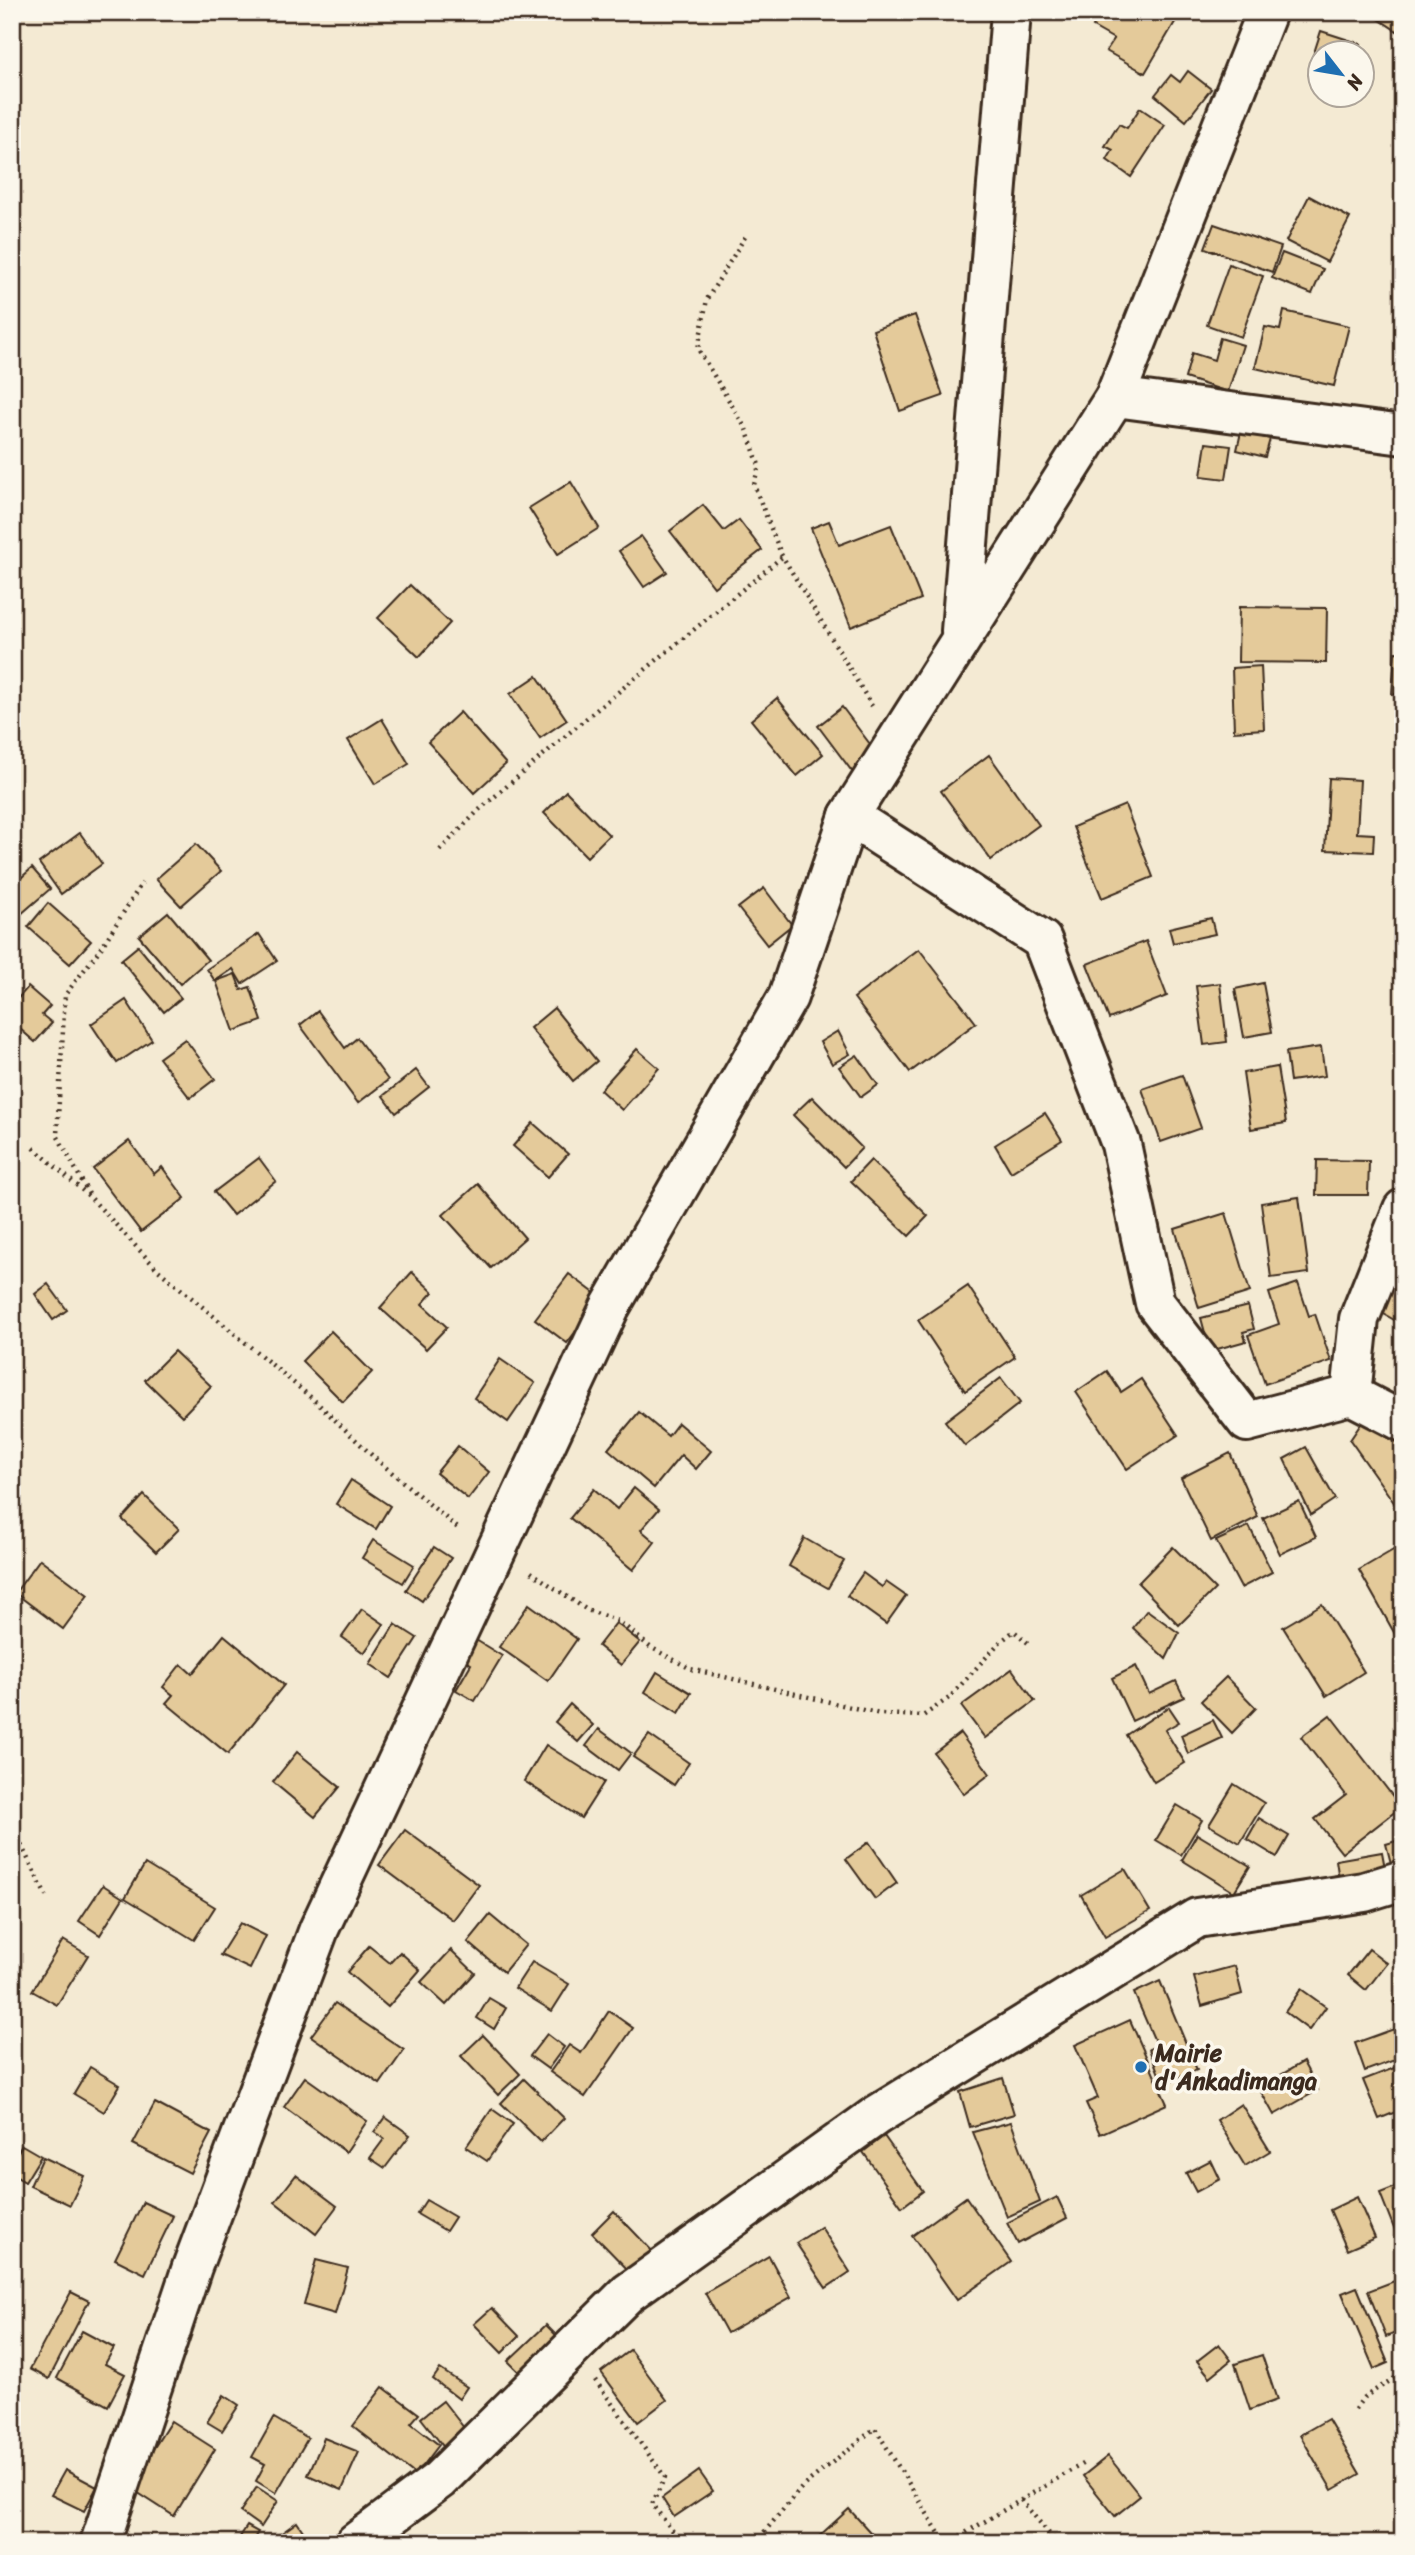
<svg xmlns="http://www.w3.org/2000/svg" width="1415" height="2555" font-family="Sriracha,sans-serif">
<rect width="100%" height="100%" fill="#f4ead3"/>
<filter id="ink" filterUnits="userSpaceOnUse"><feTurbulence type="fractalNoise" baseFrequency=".0143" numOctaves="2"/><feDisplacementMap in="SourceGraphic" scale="14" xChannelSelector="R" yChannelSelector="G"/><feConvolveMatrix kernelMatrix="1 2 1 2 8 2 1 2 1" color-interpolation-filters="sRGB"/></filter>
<g filter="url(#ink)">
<!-- building -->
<g fill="#e4ca9a" stroke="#3b2a1e" stroke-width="2">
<path d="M1102,12h21l6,4 2,-4h50l-36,61 -39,-22 8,-12 -21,-12z"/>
<path d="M1368,12h35v10l-6,9z"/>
<path d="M1321,31l40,13 -3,8h-38v13l-9,-3z"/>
<path d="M1188,71l23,18 -25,32 -31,-26 16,-20 9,7z"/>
<path d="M1140,108l25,17 -34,52 -24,-17 6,-10 -8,-4 14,-22 8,4z"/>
<path d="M1309,196l41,22 -23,44 -41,-21z"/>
<path d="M1214,224l67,23 -9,25 -67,-24z"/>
<path d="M1282,253l41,16 -11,25 -40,-16z"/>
<path d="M1229,264l34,12 -22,61 -34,-12z"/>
<path d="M1284,311l65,15 -15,60 -79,-18 10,-41 15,3z"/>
<path d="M915,315l28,81 -43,15 -27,-81z"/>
<path d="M1220,338l23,7 -15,47 -43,-14 7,-25 22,7z"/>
<path d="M1241,432l29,7 -5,18 -28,-7z"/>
<path d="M1206,443l25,3 -5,33 -25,-3z"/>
<path d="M571,482l28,46 -41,26 -29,-46z"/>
<path d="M703,505l21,26 15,-11 23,30 -48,37 -44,-56z"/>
<path d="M829,521l10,24 52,-20 30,74 -70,28 -40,-99z"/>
<path d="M641,536l26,36 -23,15 -25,-36z"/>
<path d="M410,585l40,38 -31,34 -41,-39z"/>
<path d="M1239,607l88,1 -1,55 -88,-1z"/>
<path d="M1395,652l8,1v42l-11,-1z"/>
<path d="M1261,666l3,63 -30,2 -2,-63z"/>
<path d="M537,676l30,44 -27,18 -30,-44z"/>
<path d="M777,698l46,56 -26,22 -46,-56z"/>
<path d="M842,707l37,49 -25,18 -36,-48z"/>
<path d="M460,712l46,52 -32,29 -46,-51z"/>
<path d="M382,719l27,45 -34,20 -27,-44z"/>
<path d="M989,755l50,70 -48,35 -50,-69z"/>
<path d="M1329,778l31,2 -3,53 17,1 -1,18 -48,-2z"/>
<path d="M566,791l43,44 -22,22 -43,-44z"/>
<path d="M1125,805l28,72 -51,21 -29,-71z"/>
<path d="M80,833l22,31 -41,30 -22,-31z"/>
<path d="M196,844l25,27 -40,35 -25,-27z"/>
<path d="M32,868l18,21 -37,32 -1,-35z"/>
<path d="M764,888l28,37 -25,20 -29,-37z"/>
<path d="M48,903l43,38 -21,23 -42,-37z"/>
<path d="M168,912l40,48 -28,24 -41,-48z"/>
<path d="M1211,918l4,16 -42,9 -4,-15z"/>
<path d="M259,934l18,27 -35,23 -9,-15 -18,12 -8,-12z"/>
<path d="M1146,941l21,55 -58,23 -22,-55z"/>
<path d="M138,946l43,52 -17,14 -43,-52z"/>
<path d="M919,949l57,74 -66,49 -56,-74z"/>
<path d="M235,974l6,16 9,-3 12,34 -28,10 -18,-50z"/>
<path d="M1220,983l7,59 -23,3 -8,-59z"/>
<path d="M1263,983l9,49 -28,5 -9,-48z"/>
<path d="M28,987l22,19 -8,9 10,8 -17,19 -23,-20v-17z"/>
<path d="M126,1000l26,40 -35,23 -26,-39z"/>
<path d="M554,1008l43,53 -24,20 -43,-53z"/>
<path d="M318,1011l27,37 12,-10 31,42 -30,23 -58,-78z"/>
<path d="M838,1031l12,23 -18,10 -12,-22z"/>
<path d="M185,1039l30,40 -25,19 -31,-40z"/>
<path d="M1321,1047l4,29 -35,5 -4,-29z"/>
<path d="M637,1049l22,19 -37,42 -22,-20z"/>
<path d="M857,1055l21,30 -17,12 -22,-30z"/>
<path d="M1277,1067l9,56 -35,6 -8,-56z"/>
<path d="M416,1070l13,17 -33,26 -13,-17z"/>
<path d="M1182,1075l19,53 -40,14 -19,-53z"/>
<path d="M812,1097l50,51 -18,19 -51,-52z"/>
<path d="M1045,1113l17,27 -51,32 -16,-27z"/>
<path d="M533,1123l35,31 -20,23 -35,-31z"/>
<path d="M129,1141l25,33 8,-7 23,31 -44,34 -48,-63z"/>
<path d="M259,1158l17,23 -43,34 -19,-23z"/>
<path d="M871,1160l57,56 -19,20 -58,-55z"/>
<path d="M1317,1160l52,1 -1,34h-52z"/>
<path d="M478,1184l47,54 -34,30 -48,-53z"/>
<path d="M1299,1197l10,76 -38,5 -10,-75z"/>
<path d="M1226,1213l24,79 -51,16 -24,-79z"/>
<path d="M1403,1250v75l-33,-19z"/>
<path d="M412,1272l21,20 -11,12 25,23 -21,22 -46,-41z"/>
<path d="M569,1274l32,24 -34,45 -32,-24z"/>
<path d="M1298,1283l11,33 6,-2 16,47 -66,23 -17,-49 31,-11 -10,-31z"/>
<path d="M48,1284l19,26 -14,10 -18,-26z"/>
<path d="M968,1286l47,71 -50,34 -47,-71z"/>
<path d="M1248,1306l6,23 -11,3 3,9 -36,10 -9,-33z"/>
<path d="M331,1331l41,41 -29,30 -41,-41z"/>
<path d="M174,1351l37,35 -29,30 -37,-36z"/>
<path d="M500,1359l35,24 -27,39 -34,-24z"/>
<path d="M1107,1371l14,21 20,-13 37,56 -51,34 -51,-77z"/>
<path d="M1001,1378l19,25 -55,43 -20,-25z"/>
<path d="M639,1412l29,24 10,-13 33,28 -15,18 -15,-14 -27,33 -46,-39z"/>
<path d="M1369,1412l34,20v59l-8,13 -45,-64z"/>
<path d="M458,1446l31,26 -21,27 -32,-26z"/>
<path d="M1306,1447l29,52 -24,16 -27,-56z"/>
<path d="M1230,1453l28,64 -47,24 -30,-63z"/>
<path d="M351,1480l39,26 -14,23 -40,-25z"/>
<path d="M634,1488l25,21 -18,21 14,12 -22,28 -63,-52 24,-29 23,20z"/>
<path d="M144,1495l35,34 -23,23 -34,-33z"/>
<path d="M1299,1501l17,36 -36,17 -17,-36z"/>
<path d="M1249,1526l23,46 -31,16 -25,-47z"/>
<path d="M804,1538l40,23 -16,27 -39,-22z"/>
<path d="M373,1540l41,25 -11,18 -41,-25z"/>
<path d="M434,1547l17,11 -29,43 -16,-11z"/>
<path d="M1173,1547l42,42 -36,36 -41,-42z"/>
<path d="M1395,1549l8,14v79l-3,1 -41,-73z"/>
<path d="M40,1559l48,36 -25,34 -48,-36z"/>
<path d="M863,1573l19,14 4,-5 20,14 -20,28 -39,-28z"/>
<path d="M529,1604l48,35 -29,42 -49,-34z"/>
<path d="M1322,1604l42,68 -38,24 -43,-69z"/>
<path d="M362,1609l22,15 -20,29 -22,-16z"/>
<path d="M1147,1610l32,23 -13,26 -33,-31z"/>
<path d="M616,1623l24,19 -19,23 -23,-19z"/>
<path d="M395,1624l22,14 -26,40 -21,-14z"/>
<path d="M224,1635l60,50 -56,69 -62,-51 7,-8 -10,-8 18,-23 11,10z"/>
<path d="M476,1640l26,16 -27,45 -19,-11 15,-26 -7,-4z"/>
<path d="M1136,1666l13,28 27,-13 8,16 -52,24 -20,-43z"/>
<path d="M1012,1669l23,32 -50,37 -24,-32z"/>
<path d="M657,1672l34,21 -12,20 -34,-21z"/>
<path d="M1226,1677l30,31 -24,25 -31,-32z"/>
<path d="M570,1704l23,21 -15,17 -23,-20z"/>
<path d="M1169,1707l10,15 -14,8 20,33 -31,19 -28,-47z"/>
<path d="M1330,1715l71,92 -59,46 -27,-34 31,-24 -45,-58z"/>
<path d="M1213,1720l9,18 -34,16 -7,-19z"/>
<path d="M599,1729l32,24 -13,17 -32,-24z"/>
<path d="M960,1733l30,41 -26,20 -30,-41z"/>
<path d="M649,1735l40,28 -15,22 -41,-28z"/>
<path d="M546,1745l58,37 -23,36 -57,-37z"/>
<path d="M297,1752l43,35 -25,30 -42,-35z"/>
<path d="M1234,1784l30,19 -24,40 -31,-18z"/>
<path d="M1177,1805l25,15 -21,35 -25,-15z"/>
<path d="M1259,1818l30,18 -12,21 -30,-18z"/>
<path d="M405,1830l74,55 -26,35 -74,-55z"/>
<path d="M1197,1834l53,32 -16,26 -52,-32z"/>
<path d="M1403,1839v33l-9,3 -8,-31z"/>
<path d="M869,1842l28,41 -22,16 -29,-40z"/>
<path d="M1382,1852l5,27 -47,7 -4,-26z"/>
<path d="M145,1864l70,43 -21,33 -69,-42z"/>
<path d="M1125,1869l25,42 -45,26 -24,-42z"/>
<path d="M103,1885l20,13 -23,37 -21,-14z"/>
<path d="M490,1915l36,30 -22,27 -36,-30z"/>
<path d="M240,1923l26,13 -16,33 -30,-14z"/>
<path d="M63,1940l25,15 -31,50 -25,-14z"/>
<path d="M369,1946l21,17 10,-11 20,18 -32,37 -41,-35z"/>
<path d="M1369,1949l18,14 -21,27 -18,-15z"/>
<path d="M451,1950l24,23 -29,32 -25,-23z"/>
<path d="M532,1962l37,22 -17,27 -37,-23z"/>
<path d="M1235,1966l7,28 -40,12 -8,-29z"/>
<path d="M1160,1981l37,89 -34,14 -14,-35 8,-3 -23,-53z"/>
<path d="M1301,1989l25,18 -17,23 -24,-18z"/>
<path d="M1403,1995v20l-10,-13z"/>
<path d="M489,1998l17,10 -12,21 -17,-11z"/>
<path d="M335,2003l69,47 -24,34 -69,-48z"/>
<path d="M609,2011l24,17 -48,69 -35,-25 19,-27 12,8z"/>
<path d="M1130,2020l37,84 -67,30 -14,-31 12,-5 -23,-53z"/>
<path d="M1394,2029l9,28 -38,14 -10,-28z"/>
<path d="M547,2034l17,13 -16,22 -18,-13z"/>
<path d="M483,2035l37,39 -22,21 -37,-39z"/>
<path d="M1303,2062l15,28 -44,25 -15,-27z"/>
<path d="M1402,2065l1,44 -24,10 -16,-39z"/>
<path d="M90,2067l30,18 -16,27 -30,-18z"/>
<path d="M305,2077l62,44 -21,31 -62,-45z"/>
<path d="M1003,2078l11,36 -44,13 -10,-35z"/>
<path d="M524,2079l40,39 -23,24 -40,-39z"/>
<path d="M155,2103l56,30 -21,40 -57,-29z"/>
<path d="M1241,2104l29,47 -25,15 -28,-46z"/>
<path d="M492,2109l21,15 -26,37 -21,-14z"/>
<path d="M385,2117l25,18 -25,33 -15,-10 14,-19 -10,-7z"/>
<path d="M1011,2122l29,80 -33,15 -34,-85z"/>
<path d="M884,2136l39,55 -21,16 -39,-55z"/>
<path d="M22,2145l19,11 -16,26 -13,-8v-12z"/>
<path d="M43,2157l41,19 -14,29 -40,-19z"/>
<path d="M1211,2160l9,19 -24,13 -10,-19z"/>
<path d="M296,2175l41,31 -21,28 -41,-32z"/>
<path d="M1403,2184v44l-8,3 -15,-38z"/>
<path d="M966,2197l45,65 -54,38 -45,-64z"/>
<path d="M1057,2197l10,21 -49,26 -11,-21z"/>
<path d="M1357,2197l18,41 -28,12 -17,-40z"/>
<path d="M426,2200l29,17 -9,14 -29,-17z"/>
<path d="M143,2202l30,14 -28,58 -30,-15z"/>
<path d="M614,2211l42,44 -22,21 -42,-43z"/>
<path d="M821,2227l29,45 -24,16 -30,-45z"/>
<path d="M769,2256l22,41 -64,36 -22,-40z"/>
<path d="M316,2260l32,8 -13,46 -31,-9z"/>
<path d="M1397,2280l6,15v35l-17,7 -18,-46z"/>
<path d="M1357,2287l31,76 -14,6 -32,-76z"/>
<path d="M71,2292l18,9 -40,78 -19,-10z"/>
<path d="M492,2308l27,28 -17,17 -28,-29z"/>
<path d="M546,2325l14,14 -38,36 -14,-14z"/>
<path d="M82,2331l32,17 -9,16 20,10 -17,32 -51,-28z"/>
<path d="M1219,2344l12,16 -21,17 -13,-16z"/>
<path d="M630,2350l37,50 -29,22 -37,-50z"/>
<path d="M1262,2355l15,45 -27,10 -15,-46z"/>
<path d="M440,2369l27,18 -8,12 -26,-20z"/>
<path d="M383,2387l36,27 -8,9 28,22 -23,30 -63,-49z"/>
<path d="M224,2395l15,10 -17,26 -15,-9z"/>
<path d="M443,2401l25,32 -22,17 -25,-32z"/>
<path d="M274,2418l34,20 -32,55 -20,-12 9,-17 -13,-7z"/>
<path d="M1328,2419l32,55 -28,16 -32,-55z"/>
<path d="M171,2421l44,28 -41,67 -45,-29z"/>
<path d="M324,2438l35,14 -17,38 -34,-15z"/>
<path d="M1108,2456l32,40 -25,20 -32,-40z"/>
<path d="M65,2470l32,17 -13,24 -33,-16z"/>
<path d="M699,2471l14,20 -39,26 -12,-19z"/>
<path d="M257,2487l21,14 -17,26 -21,-15z"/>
<path d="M849,2509l31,34h-58l-5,-5z"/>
<path d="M297,2522l14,21h-43z"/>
<path d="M247,2526l11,6 -7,11h-15z"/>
</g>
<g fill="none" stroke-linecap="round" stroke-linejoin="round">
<defs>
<g id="street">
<path d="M1115,397l288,38"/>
<path d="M961,631l50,-619"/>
<path d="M849,816l193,124 79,204 34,159 92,119 104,-27 52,27"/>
<path d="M1351,1395l8,-76 44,-110"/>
<path d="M100,2543l92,-276 127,-338 291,-622 178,-310 61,-181 266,-419 152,-385"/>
<path d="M355,2543l84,-63 189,-187 249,-178 320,-197 167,-26 39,-12"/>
</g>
</defs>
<!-- street casing -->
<use href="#street" stroke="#3b2a1e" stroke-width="44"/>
<!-- path -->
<g stroke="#3b2a1e" stroke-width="4.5" stroke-dasharray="2 5" stroke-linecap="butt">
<path d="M745,237l-38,62 -9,50 48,80 13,36 -5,20 27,69 91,152"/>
<path d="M440,850l39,-40 104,-89 199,-164"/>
<path d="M34,1148l57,50 66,71 156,130 64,61 83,70"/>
<path d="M89,1194l-32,-59 8,-140 36,-47 41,-65"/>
<path d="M531,1572l56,38 32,11 31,26 41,22 189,45 43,2 26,-18 51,-56 14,-11 14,12"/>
<path d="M12,1826l34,70"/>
<path d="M595,2380l70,97 -13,27 30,39"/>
<path d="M1355,2409l9,-12 39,-24"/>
<path d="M1021,2500l36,43"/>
<path d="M755,2543l48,-57 72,-58 70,115"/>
<path d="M948,2543l136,-80"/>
</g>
<!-- street -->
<use href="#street" stroke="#fbf7ec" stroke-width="38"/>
</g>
</g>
<!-- markers -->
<circle fill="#1f6fb2" stroke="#fbf7ec" stroke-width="2.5" cx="1141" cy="2067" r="7"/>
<g text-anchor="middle" stroke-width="7" stroke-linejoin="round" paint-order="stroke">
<!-- poi labels -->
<g font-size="24" font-weight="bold" fill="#3b2a1e" stroke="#fbf7ec" text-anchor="start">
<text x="1155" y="2061">Mairie<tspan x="1155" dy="28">d'Ankadimanga</tspan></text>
</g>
</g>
<!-- margin -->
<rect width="1415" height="2555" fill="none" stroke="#fbf7ec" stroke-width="42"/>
<rect x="21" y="21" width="1373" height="2513" fill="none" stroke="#3b2a1e" stroke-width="2.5" filter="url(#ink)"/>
<!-- north arrow -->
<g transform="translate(1341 74) rotate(121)"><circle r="33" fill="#fbf7ec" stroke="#aea59a" stroke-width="2"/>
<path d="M0-5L12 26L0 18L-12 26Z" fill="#1f6fb2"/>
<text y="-10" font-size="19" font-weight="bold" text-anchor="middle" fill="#3b2a1e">N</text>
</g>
</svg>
